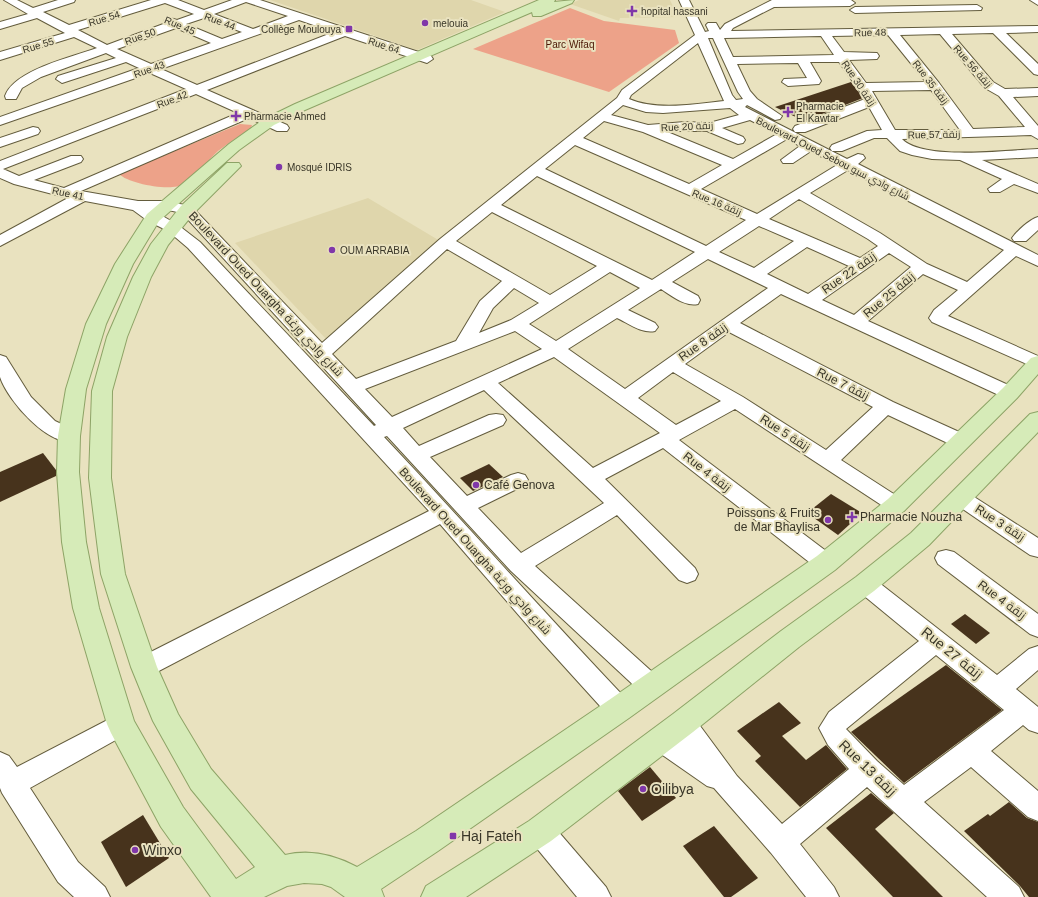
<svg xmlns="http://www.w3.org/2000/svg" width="1038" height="897" font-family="Helvetica,Cairo,sans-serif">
<rect width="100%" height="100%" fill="#e9e2bf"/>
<!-- built -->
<g fill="#dfd6ac">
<path d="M270,0h201l34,12 -88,38z"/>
<path d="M579,0h91l8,17 -58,1 -1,3 -49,-17z"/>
<path d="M368,198l72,43 -113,99 -92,-97z"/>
</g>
<!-- green -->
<g fill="#eda289">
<path d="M570,8l34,13 71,9 4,13 -70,49 -136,-43z"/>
<path d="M240,124l12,1 -1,3c-11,8 -23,15 -33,23 -11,10 -21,25 -34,33 -12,8 -55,0 -65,-10z"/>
</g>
<!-- building -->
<g fill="#47331c">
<path d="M851,82l12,16 -59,23 -29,-14z"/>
<path d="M43,453l13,17v6l-56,26v-30z"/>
<path d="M489,464l14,13 -30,14 -13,-13z"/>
<path d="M831,494l31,19 -24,22 -31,-22z"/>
<path d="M965,614l25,19 -14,11 -25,-20z"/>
<path d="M946,665l56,45 -98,73 -53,-51z"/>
<path d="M779,702l22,21 -19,13 24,24 20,-15 21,24 -47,38 -45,-46 6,-5 -24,-25z"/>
<path d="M650,767l26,31 -34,23 -24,-30z"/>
<path d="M871,793l23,20 -19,16 68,68h-50l-67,-69z"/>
<path d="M1009,802l18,16 11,4v75h-9l-9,-11 -56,-55 24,-17 2,2z"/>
<path d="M143,815l26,43 -43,29 -25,-45z"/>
<path d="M714,826l44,52 -27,19h-7l-41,-51z"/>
</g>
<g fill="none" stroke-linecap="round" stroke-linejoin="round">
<defs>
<g id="minor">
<path d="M4,0h13l16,8 25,-8h17l-1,2 -31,10 26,13 82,-25h27l26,10 28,-10h28l171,56 2,3 -6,4 -82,-27 -138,54 80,35 2,3 -2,3h-10l-28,-13 -168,73 57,10h30l24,6 130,136 118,-104 177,-141 5,-8 73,-55 -16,-35h10l16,32 4,-1 -3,-6 2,-2h8l4,7 5,-6 47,-24h79l4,3 -5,3 -76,1 -41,21 -2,3 307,-5v6l-32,1 32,31v11l-4,-1 -41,-41 -41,1 41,48 12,7 33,-1v8l-25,1 25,29v13l-7,-4 -129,4c21,22 105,11 136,10v8l-56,3 56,24v9l-24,-9 -14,8h-10l-2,-3 14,-10 -42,-19 -28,-1 -20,-4 -12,-4 -13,-13h-13l-32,13h-10l-2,-3 2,-3 35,-14 15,-1 -13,-23 -64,25h-10l-2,-3 2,-3 70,-27 -26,-37h-29l11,19 -2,3 -31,2 -6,-4 2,-3 23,-1 -9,-15 -61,1 13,27 7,8 25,17 -2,3 -5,1 -28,-15 -2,2 102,52 11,-5 5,1 2,3 -7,6 180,91v11l-22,-10 -68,60 90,40v13l-106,-47 -3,-4 5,-8 24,-20 -35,-16 -55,47 149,68 2,4 -2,4 -7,2 -7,-2 -222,-103 -41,29 153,79 75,34 3,5 -3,5 -7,2 -7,-2 -66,-31 -47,45 62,40 4,5 -4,5 -7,3 -7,-3 -154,-101 -56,31 155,117 3,6 -3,6 -8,3 -8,-3 -155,-121 -58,31 90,89 3,6 -3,6 -8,3 -8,-3 -62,-65 -82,51 125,113 3,7 -3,7 -9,4 -9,-4 -131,-122 -124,-135 -3,1c82,87 161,177 244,264l4,8 -4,8 -9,3 -9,-3 -68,-75 -102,-118 -287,150 -9,3 -9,-3 -3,-7 3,-7 294,-149 -241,-263 -20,-17 -20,-10 -15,-11 -48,-9 -85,45v-11l68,-37 -54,-14 -14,-6v-17l186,-72 -36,-16 -150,52v-8l139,-49 -13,-6 -64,21 -6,-4 2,-3 58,-18 -10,-5 -65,24 -19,11 -6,11h-10l-1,-3c9,-26 67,-39 92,-48l-23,-11 -74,23v-8l65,-19 -28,-15 -37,11v-7l28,-8zM246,2l42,14 -35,13 -39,-15zM165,3l29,11 -17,6 -7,-2 -4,1 -2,2 2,2 -59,22 -29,-15zM204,18l38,14 -20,7 -36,-15zM299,20l35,12 -137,53 -36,-16zM176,28l35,15 -60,21 -34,-15zM940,34l45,54 14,8 26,31 -52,2 -34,-46 -39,-48zM888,35l38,47 -60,1 -17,-23 28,-1 2,-3 -2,-3 -33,-1 -12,-16zM821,36l13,19 -101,2 -9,-19zM708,38h5l25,54 5,7 -7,1 -4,-5zM698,43l26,58c-29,3 -67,10 -95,-2l2,-4zM931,90l29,40h-65l-23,-39zM196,94l42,19 -174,75 -30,-8 47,-18 2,-3 -2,-3h-10l-52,20 -16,-7zM623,105l23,7 17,1 67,-5 9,7 -30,8 -24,-1 -37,3 -37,-10zM750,120l27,14 -44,25 -68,-28h42l31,13 5,-1 2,-3 -2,-3 -21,-9zM604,121l39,11 79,33 -33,19 -106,-46zM787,139l13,7 -19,14 2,3h10l18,-12 26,14 -80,49 -56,-25zM575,145l171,75 -40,26 -161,-77zM848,170l156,80 -37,32 -40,-18 -47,-31 -70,-40zM537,176l158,76 -43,28 -151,-75zM799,199l69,40 10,7 -18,12 -91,-39zM152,210h16l14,3 194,212 -2,1 -174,-184 -22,-17zM492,212l105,54 -47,29 -94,-54zM759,226l35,15 -40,27 -35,-16zM807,247l42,19 -41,28 -41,-20zM447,249l55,32 -22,20 -24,40 -100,38 -24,-25zM889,253l22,14 -57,48 -32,-15zM708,259l60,29 -143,101 -57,-40 49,-31c11,5 25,16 38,13l3,-4 -3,-4 -27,-13 33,-21c11,7 24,18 37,15l2,-4 -2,-4 -26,-14zM610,272l30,16 -84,53 -27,-17zM514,288l25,15 -28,17 -32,13 14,-25zM515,331l27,18 -150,68 -27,-28zM729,332l144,75 -47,43 -83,-53 -58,-33zM554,357l106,76 -67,35 -95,-85zM673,372l48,29 -45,24 -38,-27zM484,390l120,113 -83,50 -43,-45 47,-23 3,-5 -3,-5 -7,-2 -7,2 -44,21 -37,-39 73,-32 3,-5 -3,-5 -7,-1 -7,1 -70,31 -16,-18z"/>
<path d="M1030,0h8v5z"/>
<path d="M977,5l5,3 -1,2 -126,3 -5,-3 5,-3z"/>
<path d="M33,127l5,1 2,3 -2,3 -38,13v-9z"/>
<path d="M1038,217v13l-12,11h-12l-2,-3c6,-8 17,-18 26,-21z"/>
<path d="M0,355l6,2 25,40 24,24 21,10 3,5 -3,5c-27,7 -68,-40 -76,-64 0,-6 0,-15 0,-22z"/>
<path d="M961,490l7,3 70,45v19l-8,-2 -76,-52 -4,-5 4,-5z"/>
<path d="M946,550l8,2 84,62v23l-8,-3 -92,-70 -3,-6 3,-6z"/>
<path d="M865,575l8,3 124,97 32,-26 9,-3v24l-22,19 22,18v26l-9,-3 -6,-5 -32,26 47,40v30l-10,-4 -57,-50 -47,35 95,85 5,10h-37l-120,-110 -67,57 34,43 5,10h-33l-35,-44 -57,-65 -7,-2 -56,-39 -4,-8 4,-8 9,-4 18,10 -8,-14 4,-8 9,-3 9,3 45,61 45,48 67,-55 -21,-24 -9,-17 10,-16 90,-71 -62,-51 -3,-6 3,-6zM936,655l68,55 -100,75 -27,-24 -31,-32z"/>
<path d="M121,713l9,3 4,8 -4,8 -100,56 48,74 27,25 5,10h-36l-16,-15 -56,-89 -2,-5v-36l9,4 8,11z"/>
<path d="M540,818l10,4 56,65 5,10h-34l-47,-57 -4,-9 4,-9z"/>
</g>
<g id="major">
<path d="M539,0h16l-1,2 20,-2 -2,3 -31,13h-8l-1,-4 -227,98 -31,15 -35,25 -80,71 -26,43 -27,60 -20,65 -6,47 -1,36 7,70 13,66 35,113 49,86 53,72 19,-12 -64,-78 -38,-68 -22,-54 -30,-93 -12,-96 3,-87 15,-54 26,-60 18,-33 30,-38 46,-43h12l2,3 -48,48 -25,31 -17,32 -24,60 -15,54 -1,87 14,96 32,93 21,47 33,55 74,86c25,-6 50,0 72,12l59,-36 193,-131 208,-144 71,-57 115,-111 28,-30 7,-2v18l-21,24 -113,113 -69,59 -206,148 -191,133 -57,38 3,8h-39l-14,-10 -9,-3 -18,-1 -17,3 -23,11h-53l-50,-70 -50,-94 -4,-9 -34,-116 -11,-66 -5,-70 1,-36 8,-47 20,-65 29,-60 32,-50 82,-70 35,-25 31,-15z"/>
<path d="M1038,412v20l-109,113 -55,46 -75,56 -106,85 -142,109 -85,56h-45l5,-11 103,-65 144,-107 108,-83 75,-54 55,-44 119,-119z"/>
</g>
</defs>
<!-- minor casing -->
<use href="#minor" stroke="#635c3d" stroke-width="2"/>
<!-- major casing -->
<use href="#major" stroke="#8da366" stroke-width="2"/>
<!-- minor -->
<use href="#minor" fill="#fff" fill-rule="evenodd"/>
<!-- major -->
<use href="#major" fill="#d6ebb8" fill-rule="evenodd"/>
</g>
<!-- markers -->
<g fill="#8037a9" stroke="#e9e2bf" stroke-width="1.5">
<path d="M630 5h4v4h4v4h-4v4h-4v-4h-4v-4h4z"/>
<circle cx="425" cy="23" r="4"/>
<rect x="345" y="25" width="8" height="8" rx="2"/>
<path d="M786 106h4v4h4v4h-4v4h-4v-4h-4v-4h4z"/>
<path d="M234 110h4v4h4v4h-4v4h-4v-4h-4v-4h4z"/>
<circle cx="279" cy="167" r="4"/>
<circle cx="332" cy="250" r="4"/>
<circle cx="476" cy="485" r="4"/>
<path d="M850 511h4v4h4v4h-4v4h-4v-4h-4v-4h4z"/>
<circle cx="828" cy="520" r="4"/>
<circle cx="643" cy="789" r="4"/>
<rect x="449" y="832" width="8" height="8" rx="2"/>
<circle cx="135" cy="850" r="4"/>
</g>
<g text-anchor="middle" stroke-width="4" stroke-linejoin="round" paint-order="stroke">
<!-- far-poi labels -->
<g font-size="10" fill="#393628" stroke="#e9e2bf" text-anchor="start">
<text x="641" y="15">hopital hassani</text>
<text x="433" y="27">melouia</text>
<text x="341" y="33" text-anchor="end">Collège Moulouya</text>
<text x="796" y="110">Pharmacie<tspan x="796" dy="12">El Kawtar</tspan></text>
<text x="244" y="120">Pharmacie Ahmed</text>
<text x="287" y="171">Mosqué IDRIS</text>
<text x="340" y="254">OUM ARRABIA</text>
</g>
<!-- far-street labels -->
<g font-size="10" fill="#393628" stroke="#e9e2bf">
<text transform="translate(104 18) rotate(-17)" y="4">Rue 54</text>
<text transform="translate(220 21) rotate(21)" y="4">Rue 44</text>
<text transform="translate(180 25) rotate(23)" y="4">Rue 45</text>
<text transform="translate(870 32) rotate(-1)" y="4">Rue 48</text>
<text transform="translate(140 36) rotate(-20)" y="4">Rue 50</text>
<text transform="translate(38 45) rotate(-17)" y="4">Rue 55</text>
<text transform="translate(384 45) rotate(18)" y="4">Rue 64</text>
<text transform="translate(973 66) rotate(49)" y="4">Rue 56 زنقة</text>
<text transform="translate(149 69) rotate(-20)" y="4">Rue 43</text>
<text transform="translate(931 82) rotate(53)" y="4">Rue 35 زنقة</text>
<text transform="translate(859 83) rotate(56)" y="4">Rue 30 زنقة</text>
<text transform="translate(172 99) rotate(-21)" y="4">Rue 42</text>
<text transform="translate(687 126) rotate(-3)" y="4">Rue 20 زنقة</text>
<text transform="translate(934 134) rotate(-1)" y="4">Rue 57 زنقة</text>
<text transform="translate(833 158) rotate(27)" y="4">Boulevard Oued Sebou شارع وادي سبو</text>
<text transform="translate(68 193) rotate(12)" y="4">Rue 41</text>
<text transform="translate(717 202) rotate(23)" y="4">Rue 16 زنقة</text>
</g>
<!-- far-park labels -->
<g font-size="10" fill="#4a1503" stroke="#e9e2bf">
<text x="570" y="48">Parc Wifaq</text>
</g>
<!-- street labels -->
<g font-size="12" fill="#393628" stroke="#e9e2bf">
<text transform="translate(849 273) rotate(-35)" y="4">Rue 22 زنقة</text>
<text transform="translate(266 294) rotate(47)" y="4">Boulevard Oued Ouargha شارع وادي ورغة</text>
<text transform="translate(889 295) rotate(-40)" y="4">Rue 25 زنقة</text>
<text transform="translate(703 342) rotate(-35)" y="4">Rue 8 زنقة</text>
<text transform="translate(843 384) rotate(27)" y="4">Rue 7 زنقة</text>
<text transform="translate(785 433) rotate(33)" y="4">Rue 5 زنقة</text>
<text transform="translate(707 472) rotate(38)" y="4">Rue 4 زنقة</text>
<text transform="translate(1000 523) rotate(33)" y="4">Rue 3 زنقة</text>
<text transform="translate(475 551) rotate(48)" y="4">Boulevard Oued Ouargha شارع وادي ورغة</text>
<text transform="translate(1002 600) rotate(37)" y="4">Rue 4 زنقة</text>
</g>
<!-- poi labels -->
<g font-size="12" fill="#393628" stroke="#e9e2bf" text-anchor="start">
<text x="484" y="489">Café Genova</text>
<text x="820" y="517" text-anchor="end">Poissons &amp; Fruits<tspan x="820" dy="14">de Mar Bhaylisa</tspan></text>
<text x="860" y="521">Pharmacie Nouzha</text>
</g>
<!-- near-street labels -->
<g font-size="14" fill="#393628" stroke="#e9e2bf">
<text transform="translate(952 653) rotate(39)" y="5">Rue 27 زنقة</text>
<text transform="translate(868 768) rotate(44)" y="5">Rue 13 زنقة</text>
</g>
<!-- near-poi labels -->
<g font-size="14" fill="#393628" stroke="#e9e2bf" text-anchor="start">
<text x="651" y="794">Oilibya</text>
<text x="461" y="841">Haj Fateh</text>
<text x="143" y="855">Winxo</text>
</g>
</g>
</svg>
